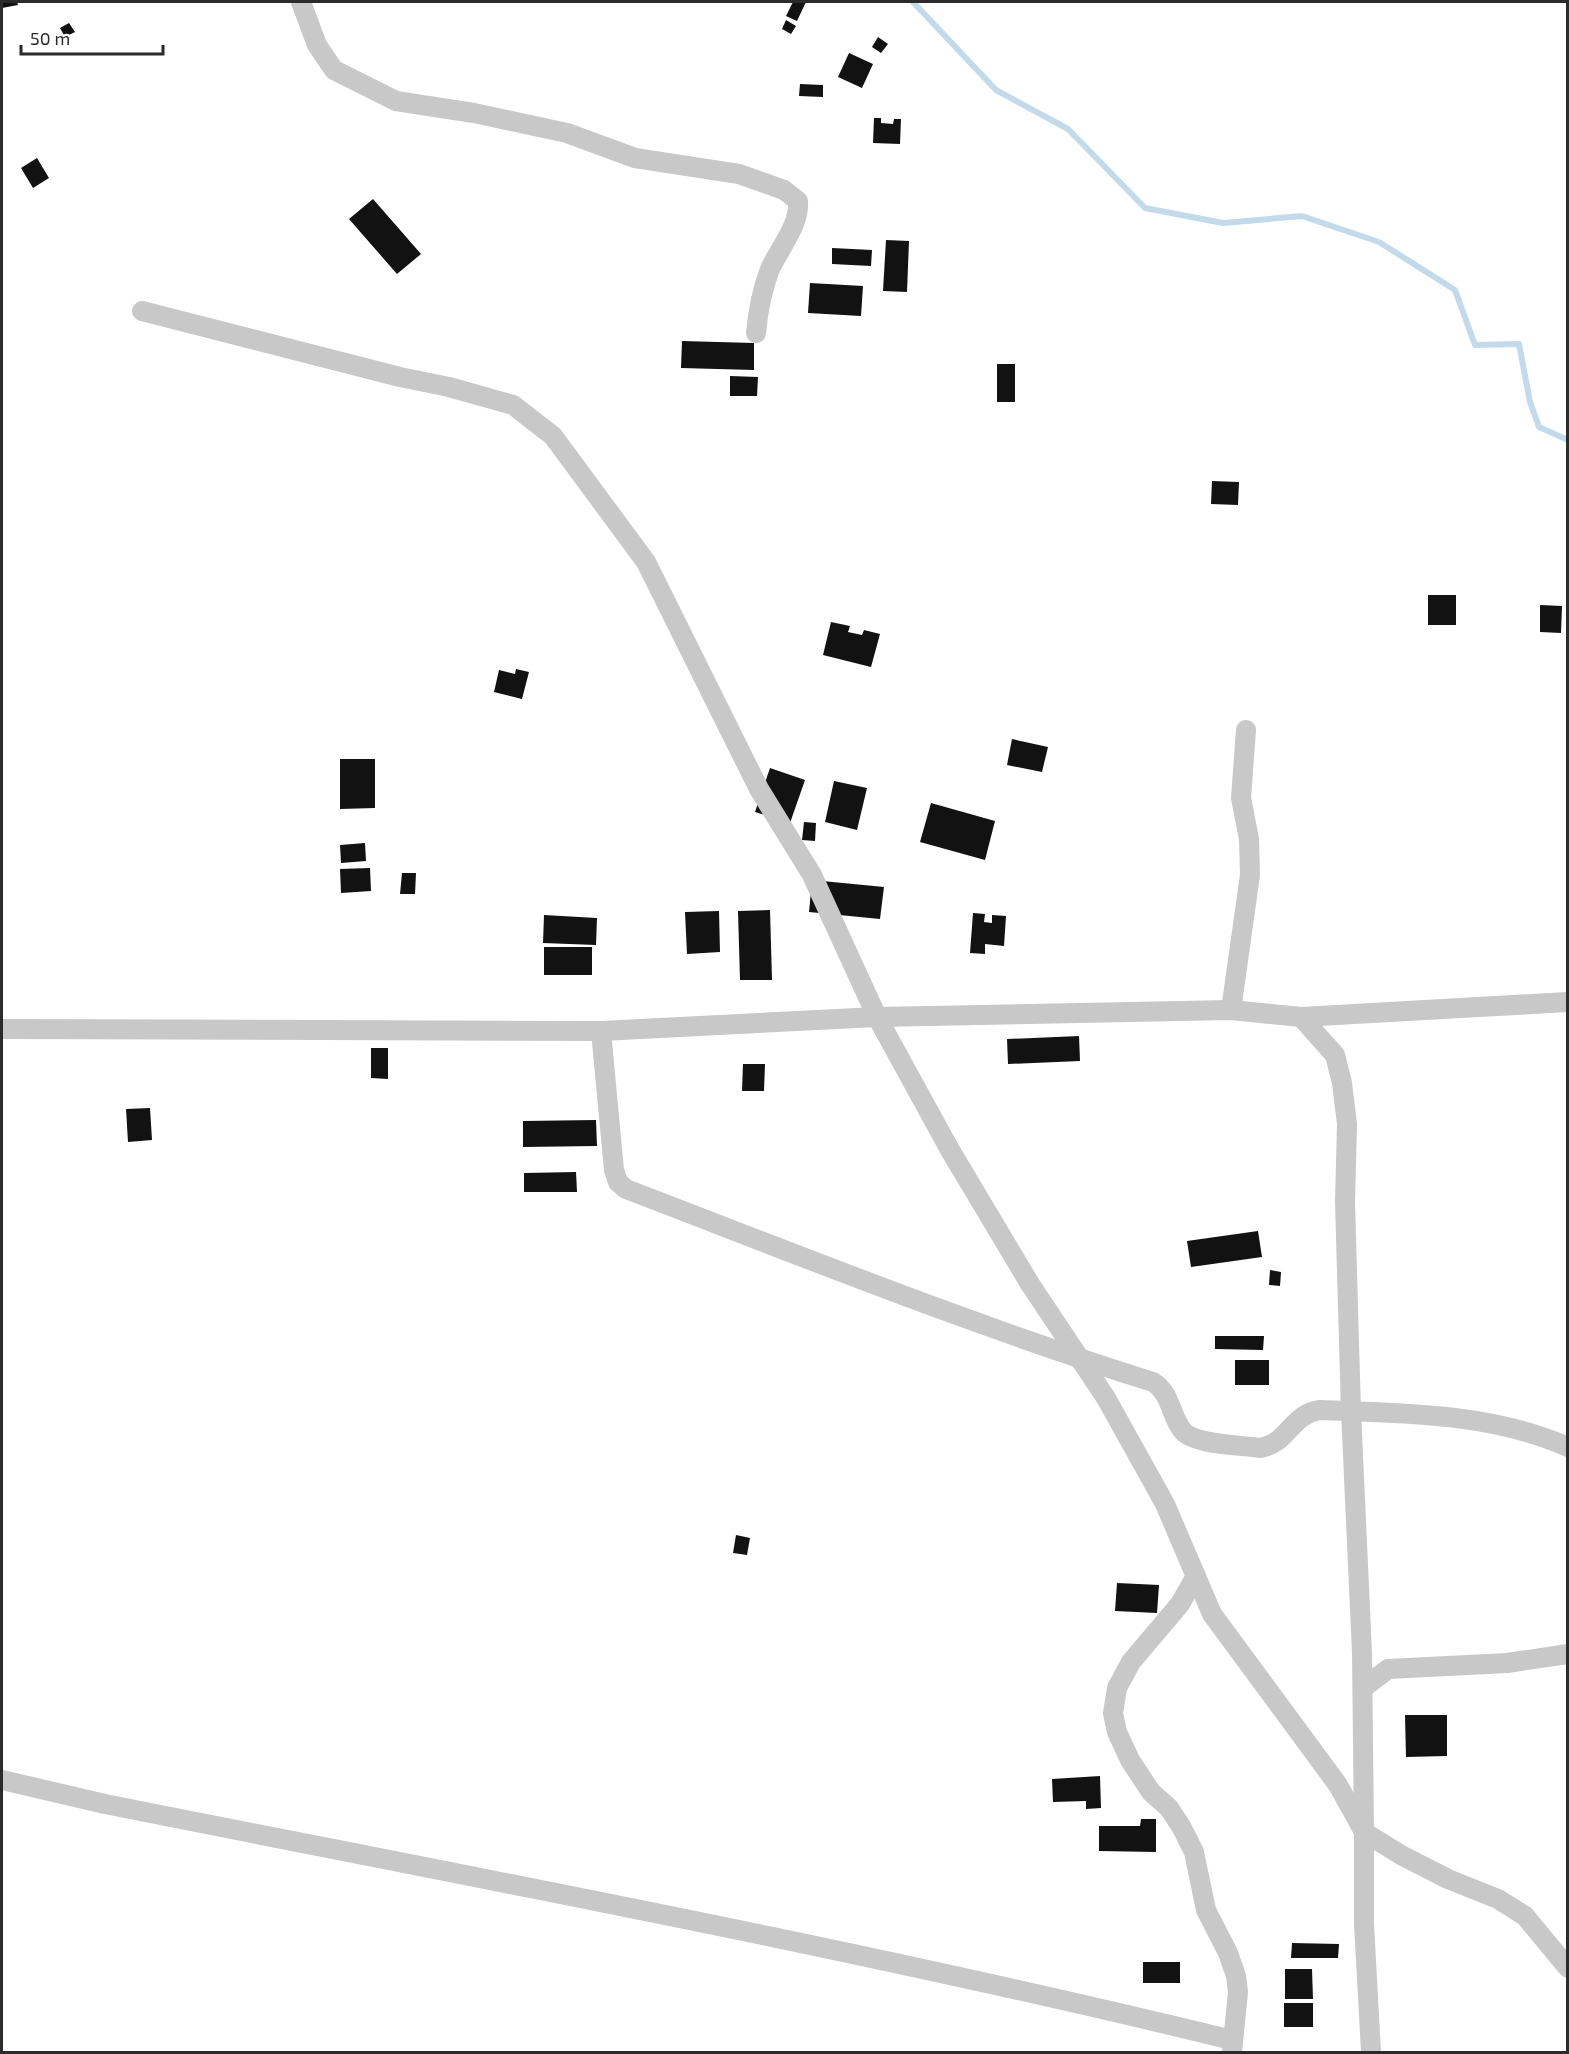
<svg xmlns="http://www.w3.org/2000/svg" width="1569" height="2054" font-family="'Exo 2',sans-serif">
<rect width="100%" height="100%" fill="#fff"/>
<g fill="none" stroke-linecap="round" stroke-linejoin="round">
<!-- stream -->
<path stroke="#c3daeb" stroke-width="6" d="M913,2l83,88 72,39 77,79 78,15 79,-7 77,26 76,48 20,55 44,-1 11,58 9,25 29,13"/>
</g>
<!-- building -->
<g fill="#121212">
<path d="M2,2h15l1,3 -16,3z"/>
<path d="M793,2h13l-9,19 -11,-5z"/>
<path d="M786,20l10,6 -5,8 -9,-5z"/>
<path d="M69,23l6,9 -10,5 -5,-9z"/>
<path d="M878,37l10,7 -7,9 -9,-6z"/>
<path d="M849,53l24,11 -11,24 -24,-11z"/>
<path d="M800,84l23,1v12l-24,-1z"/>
<path d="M874,118h7v5l12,1 1,-5h7l-1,25 -27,-1z"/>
<path d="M37,158l12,20 -16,10 -12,-20z"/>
<path d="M373,199l48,55 -24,20 -48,-55z"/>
<path d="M886,240l23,1 -2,51 -24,-1z"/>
<path d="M832,248l40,2 -1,16 -39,-2z"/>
<path d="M810,283l53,3 -2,30 -53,-3z"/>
<path d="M682,341l72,2v27l-73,-2z"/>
<rect x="997" y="364" width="18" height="38"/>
<path d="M730,376l28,1 -1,19h-27z"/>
<path d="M1212,481l27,1 -1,23 -27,-1z"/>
<rect x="1428" y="595" width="28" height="30"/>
<path d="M1540,605l22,1 -1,27 -21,-1z"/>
<path d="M831,622l19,4 -2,6 14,3 2,-5 16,4 -9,33 -48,-12z"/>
<path d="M516,669l13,3 -7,27 -28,-7 5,-22 16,4z"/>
<path d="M1012,739l36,8 -6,25 -35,-7z"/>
<path d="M340,759h35v49l-35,1z"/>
<path d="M770,768l35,12 -15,43 -35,-11z"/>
<path d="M834,781l33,7 -10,42 -32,-8z"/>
<path d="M931,803l64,18 -10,39 -65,-18z"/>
<path d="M804,822l12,1 -1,18 -13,-1z"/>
<path d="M365,843l1,18 -25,2 -1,-18z"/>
<path d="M370,868l1,23 -30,2 -1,-24z"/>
<path d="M402,873h14l-1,21h-15z"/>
<path d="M812,880l72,7 -4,32 -71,-7z"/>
<path d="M770,910l2,70h-32l-2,-69z"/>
<path d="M719,911l1,41 -33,2 -2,-42z"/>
<path d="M973,913l12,1 -1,8 8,1v-8l14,1 -2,30 -19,-2v10l-15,-1z"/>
<path d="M544,915l53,3 -1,27 -53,-2z"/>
<rect x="544" y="947" width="48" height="28"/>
<path d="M1079,1036l1,25 -72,3 -1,-25z"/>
<path d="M371,1048h17v31l-17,-1z"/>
<path d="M743,1064h22l-1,27h-22z"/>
<path d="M150,1108l2,32 -24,2 -2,-33z"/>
<path d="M596,1120l1,26 -74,1v-26z"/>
<path d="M576,1172l1,20h-53v-19z"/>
<path d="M1258,1231l4,26 -71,10 -4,-26z"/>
<path d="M1270,1270l11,2 -1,14 -11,-1z"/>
<path d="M1215,1336h49l-1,14 -48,-1z"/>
<rect x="1235" y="1360" width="34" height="25"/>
<path d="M736,1535l14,3 -3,17 -14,-2z"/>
<path d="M1117,1583l42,2 -2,28 -42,-2z"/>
<path d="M1405,1715h42v41l-41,1z"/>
<path d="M1100,1776l1,32 -15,1v-8l-33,1 -1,-23z"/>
<path d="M1141,1819h15v33l-57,-1v-25h41z"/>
<path d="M1292,1943l47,1 -1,14h-47z"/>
<rect x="1143" y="1962" width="37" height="21"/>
<path d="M1285,1969h27l1,30h-28z"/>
<rect x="1284" y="2003" width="29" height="24"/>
</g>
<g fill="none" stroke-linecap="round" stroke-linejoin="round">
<!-- minor -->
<g stroke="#c8c8c8" stroke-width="20">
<path d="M301,2l16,43 17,25 62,31 78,12 93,20 68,25 104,16 45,16 14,11c2,24 -18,46 -28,68 -8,21 -12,42 -14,64"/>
<path d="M142,311l258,66 49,10 64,18 40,31 93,126 113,227 53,86 65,142 73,133 80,134 76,114 59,106 47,110 126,171 26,47v92l7,128"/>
<path d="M1231,1010l19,-135 -1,-36 -8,-41 5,-68"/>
<path d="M1301,1017l34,38 7,28 5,41 -2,78 6,209 11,242 2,179 37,23 47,24 50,20 27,17 43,52"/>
<path d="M2,1029l599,2 276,-14 354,-7 70,7 267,-15"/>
<path d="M601,1031l13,139 4,12 8,7c175,67 348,137 527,193 18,11 17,32 29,48 11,15 60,15 78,18 28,-4 31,-34 60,-38 83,3 171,3 248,37"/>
<path d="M1196,1576l-16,28 -49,58 -14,26 -4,25 4,19 13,28 21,32 18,16 13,20 12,24 12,58 22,43 8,23 2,16 -6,60"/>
<path d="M1363,1688l25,-19 119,-6 61,-9"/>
<path d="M2,1780l103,24c377,75 754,145 1127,236"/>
</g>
</g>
<!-- border -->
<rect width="1569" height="2054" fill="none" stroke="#2b2b2b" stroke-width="6"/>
<!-- scale -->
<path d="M21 45v9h142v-9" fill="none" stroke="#2b2b2b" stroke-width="3"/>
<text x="30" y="45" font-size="18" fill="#2b2b2b" stroke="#ffffff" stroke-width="4.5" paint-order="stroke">50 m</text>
</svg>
